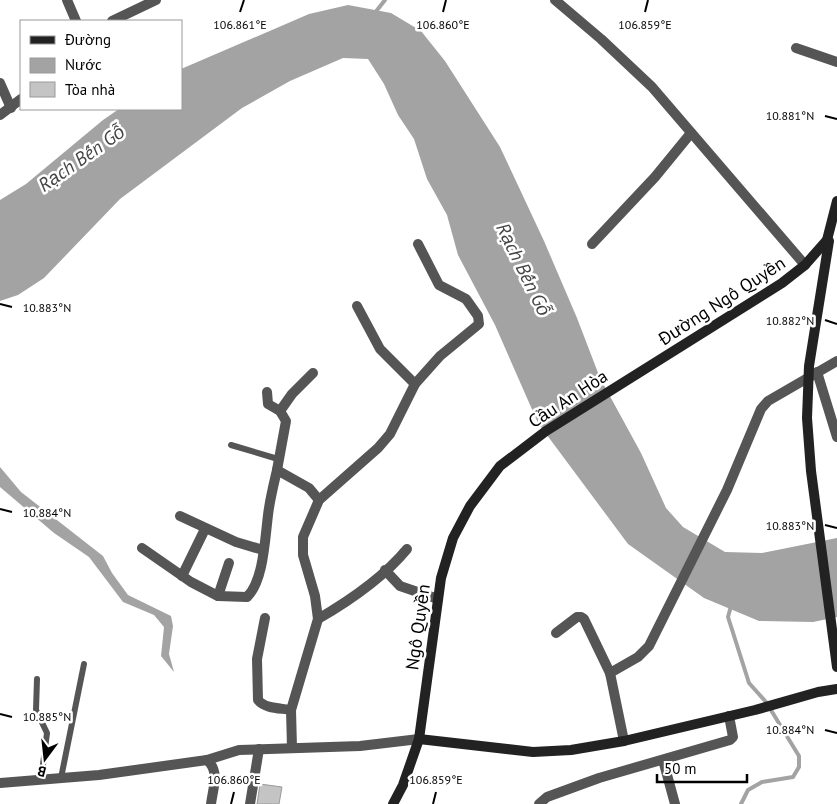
<svg xmlns="http://www.w3.org/2000/svg" width="837" height="804" font-family="'PT Sans',sans-serif">
<rect width="100%" height="100%" fill="#fff"/>
<!-- water -->
<g fill="#a3a3a3">
<path d="M348,5l43,8 30,18 24,30 55,86 44,94 33,77 23,60 41,75 25,55 17,19 42,25 37,1 75,-15v79l-24,5 -54,-1 -55,-23 -76,-54 -90,-121 -43,-98 -37,-70 -11,-40 -20,-36 -13,-40 -16,-24 -14,-31 -16,-25 -25,-1 -53,23 -48,27 -122,91 -76,79 -26,17 -18,6v-101l26,-16 77,-64 16,-11h62v-40l128,-55z"/>
<path d="M0,467l21,25 82,64 9,17 16,22 43,21 2,10 -4,28 5,18 -13,-16 3,-29 -10,-12 -31,-13 -34,-45 -35,-24 -54,-46z"/>
</g>
<g fill="none" stroke-linecap="round" stroke-linejoin="round">
<!-- stream -->
<g stroke="#a3a3a3" stroke-width="4">
<path d="M374,14l11,-14"/>
<path d="M731,606l-3,11 21,66 17,19 33,54v11l-6,10 -31,5 -14,8 -7,14"/>
</g>
</g>
<!-- building -->
<path fill="#c4c4c4" stroke="#999" d="M260,784l22,3 -3,17h-22z"/>
<g fill="none" stroke-linecap="round" stroke-linejoin="round">
<!-- lane -->
<g stroke="#555" stroke-width="6">
<path d="M231,445l47,14"/>
<path d="M37,679l-1,31 11,23 -6,47"/>
<path d="M61,778l23,-114"/>
</g>
<!-- street -->
<g stroke="#555" stroke-width="10">
<path d="M67,0l9,21"/>
<path d="M555,0l46,39 51,48 153,178"/>
<path d="M112,21l44,-21"/>
<path d="M796,48l41,14"/>
<path d="M0,83l11,25"/>
<path d="M0,115l21,-16"/>
<path d="M592,244l63,-67 36,-44"/>
<path d="M357,306l23,43 35,35"/>
<path d="M817,372l20,65"/>
<path d="M267,392l1,12 12,7 6,10 -9,49"/>
<path d="M280,411l12,-17 21,-21"/>
<path d="M180,516l56,26 27,8"/>
<path d="M142,548l49,34 27,14 29,1c18,-17 18,-65 22,-89 2,-13 5,-25 8,-38l32,18 10,12"/>
<path d="M385,570l15,16 38,13"/>
<path d="M182,576l23,-47"/>
<path d="M218,596l11,-33"/>
<path d="M265,618l-8,41 1,41c7,9 23,8 33,10"/>
<path d="M318,619c31,-18 66,-42 89,-70"/>
<path d="M556,633l21,-16h4l3,2 26,54"/>
<path d="M624,741l-14,-68 28,-16 11,-11 78,-156 34,-81 7,-8 69,-40"/>
<path d="M292,748l-1,-38 27,-91 -3,-23 -12,-41v-18l16,-37 59,-52 12,-14 25,-50 25,-28 39,-32 -1,-8 -12,-17 -27,-14 -21,-41"/>
<path d="M207,760c13,11 6,28 4,44"/>
<path d="M663,760l12,44"/>
<path d="M0,783l99,-8 108,-15 32,-10 121,-4 59,-7"/>
<path d="M250,804l9,-55"/>
<path d="M539,804l8,-7 52,-19 131,-38 3,-3 -4,-21"/>
</g>
<!-- secondary -->
<g stroke="#222" stroke-width="10">
<path d="M827,240l2,1 -20,125 -2,52 4,53 26,196"/>
<path d="M419,739l114,13 38,-2 53,-9 131,-31 63,-18 19,-3"/>
<path d="M393,804l10,-19 16,-46 22,-161 12,-40 17,-32 30,-40 46,-35 236,-148 23,-18 22,-25 10,-39"/>
</g>
</g>
<!-- ticks -->
<path fill="none" stroke="#000" stroke-width="2" d="M240,12l4,-12M443,12l3,-12M645,12l3,-12M825,116l12,3M0,304l12,3M825,320l12,4M0,509l12,3M825,525l12,3M0,714l12,3M825,730l12,3M231,804l3,-12M433,804l3,-12"/>
<g text-anchor="middle" stroke-width="5" stroke-linejoin="round" paint-order="stroke">
<!-- street labels -->
<g font-size="18" fill="#000" stroke="#fff">
<text transform="translate(722 301) rotate(-33)" y="6">Đường Ngô Quyền</text>
<text transform="translate(568 399) rotate(-33)" y="6">Cầu An Hòa</text>
<text transform="translate(418 627) rotate(-82)" y="6">Ngô Quyền</text>
</g>
<!-- water labels -->
<g font-size="19" font-style="italic" fill="#444" stroke="#fff">
<text transform="translate(81 158) rotate(-35)" y="7">Rạch Bến Gỗ</text>
<text transform="translate(524 269) rotate(64)" y="7">Rạch Bến Gỗ</text>
</g>
</g>
<g font-size="12" text-anchor="middle" fill="#000" stroke="#fff" stroke-width="5" stroke-linejoin="round" paint-order="stroke">
<text x="240" y="29">106.861°E</text>
<text x="443" y="29">106.860°E</text>
<text x="645" y="29">106.859°E</text>
<text x="790" y="120">10.881°N</text>
<text x="47" y="312">10.883°N</text>
<text x="790" y="325">10.882°N</text>
<text x="47" y="517">10.884°N</text>
<text x="790" y="530">10.883°N</text>
<text x="47" y="721">10.885°N</text>
<text x="790" y="734">10.884°N</text>
<text x="234" y="784">106.860°E</text>
<text x="436" y="784">106.859°E</text>
</g>
<!-- legend -->
<rect x="20" y="20" width="162" height="90" fill="#ffffff" stroke="#999999"/>
<rect x="30" y="36" width="25" height="8" fill="#222222" stroke="#999999"/>
<text x="65" y="45" font-size="15" fill="#000000">Đường</text>
<rect x="30" y="58" width="25" height="15" fill="#a3a3a3" stroke="#999999"/>
<text x="65" y="70" font-size="15" fill="#000000">Nước</text>
<rect x="30" y="82" width="25" height="15" fill="#c4c4c4" stroke="#999999"/>
<text x="65" y="95" font-size="15" fill="#000000">Tòa nhà</text>
<!-- north arrow -->
<g transform="translate(45 759) rotate(195)" stroke="#ffffff" stroke-width="4" paint-order="stroke">
<path d="M0-4L9 19L0 12L-9 19Z" fill="#000000"/>
<text y="-8" font-size="14" font-weight="bold" text-anchor="middle" fill="#000000">B</text>
</g>
<!-- scale -->
<path d="M657 774v8h90v-8" fill="none" stroke="#000000" stroke-width="2.5"/>
<text x="664" y="774" font-size="15" fill="#000000" stroke="#ffffff" stroke-width="4" paint-order="stroke">50 m</text>
</svg>
